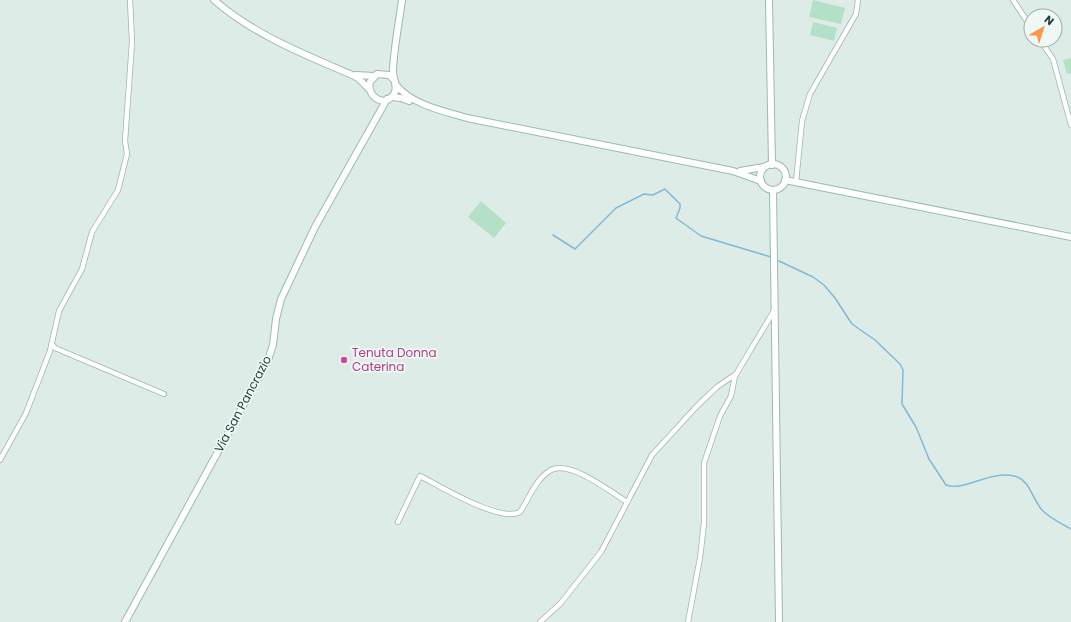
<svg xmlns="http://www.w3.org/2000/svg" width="1071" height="622" font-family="Poppins,sans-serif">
<rect width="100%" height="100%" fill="#deece8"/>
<!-- green -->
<g fill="#b4e0c8">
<path d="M813,0l32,8 -4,16 -32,-7z"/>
<path d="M813,22l24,6 -3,13 -24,-6z"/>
<path d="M1071,58v15l-4,1 -4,-14z"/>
<path d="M481,201l25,22 -12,15 -26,-21z"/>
</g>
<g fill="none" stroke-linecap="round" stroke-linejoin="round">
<!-- stream -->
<g stroke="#7fbbd8" stroke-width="1.5">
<path d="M553,235l22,14 41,-41 28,-14 9,1 12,-6 15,15v4l-4,10 25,18 70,21"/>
<path d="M779,261l34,16 11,8 11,13 17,26 23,16 25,24 3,6 -1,34 14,23 13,32 17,26c18,7 44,-15 68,-9 17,4 18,24 29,35 7,7 19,13 28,18"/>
</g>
<defs>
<g id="street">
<path d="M1013,0l18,27"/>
<path d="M1040,40l13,19 18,66"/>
<path d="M796,182l6,-61 8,-27 46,-80 2,-14"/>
<path d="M52,344l3,4 109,46"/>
<path d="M0,460l26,-47 24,-62 9,-40 23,-42 10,-37 26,-42 9,-36 -2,-13 7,-99 -2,-42"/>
<path d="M398,522l22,-46c20,10 80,47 100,36 9,-13 16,-34 31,-42 19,-10 60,22 76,32"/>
<path d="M540,622l20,-18 41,-52 51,-97 46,-50 19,-18 19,-13"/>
<path d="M688,622l12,-64 4,-35v-60l16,-47 11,-20 4,-20 40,-67"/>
</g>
<g id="secondary">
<path d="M214,0c39,34 89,54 136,74l8,4 11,11"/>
<path d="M769,0l3,165"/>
<path d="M356,75l18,1"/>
<path d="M395,81l-6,-6 -12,-1 -7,8c-4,14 15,27 24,12 5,-8 -2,-16 -1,-24 1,-23 6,-47 9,-70"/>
<path d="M396,85c16,20 48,26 71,33l266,53 28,10"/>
<path d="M391,97l10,1 8,3"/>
<circle cx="773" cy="177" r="13"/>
<path d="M740,171l24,-4"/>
<path d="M785,180l286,57"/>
<path d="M773,190l6,432"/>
<path d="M125,622l143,-262 5,-15 3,-26 5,-20 34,-72 72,-128"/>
</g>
</defs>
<!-- street casing -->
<use href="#street" stroke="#a1b4b1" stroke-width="6"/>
<!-- secondary casing -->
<use href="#secondary" stroke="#9cb9b3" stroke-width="8"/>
<!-- street -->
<use href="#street" stroke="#fff" stroke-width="4.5"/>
<!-- secondary -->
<use href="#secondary" stroke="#fff" stroke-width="6"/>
</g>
<!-- markers -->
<circle fill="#d1479c" stroke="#eff8f5" stroke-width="1.5" cx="344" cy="360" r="4"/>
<g text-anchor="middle" stroke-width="3.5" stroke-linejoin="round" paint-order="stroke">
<!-- hotel labels -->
<g font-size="12" fill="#b23c85" stroke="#eff8f5" text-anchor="start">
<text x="352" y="357">Tenuta Donna<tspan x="352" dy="14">Caterina</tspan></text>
</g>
<!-- street labels -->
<g font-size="12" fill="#1e3e3b" stroke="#eff8f5">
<text transform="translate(243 404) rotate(-62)" y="4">Via San Pancrazio</text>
</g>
</g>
<!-- north arrow -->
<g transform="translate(1043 28) rotate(39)"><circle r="19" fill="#eff8f5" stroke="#9baeab"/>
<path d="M0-3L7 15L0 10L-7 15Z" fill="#ff9549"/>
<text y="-6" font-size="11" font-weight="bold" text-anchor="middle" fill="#1e3e3b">N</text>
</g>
</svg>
